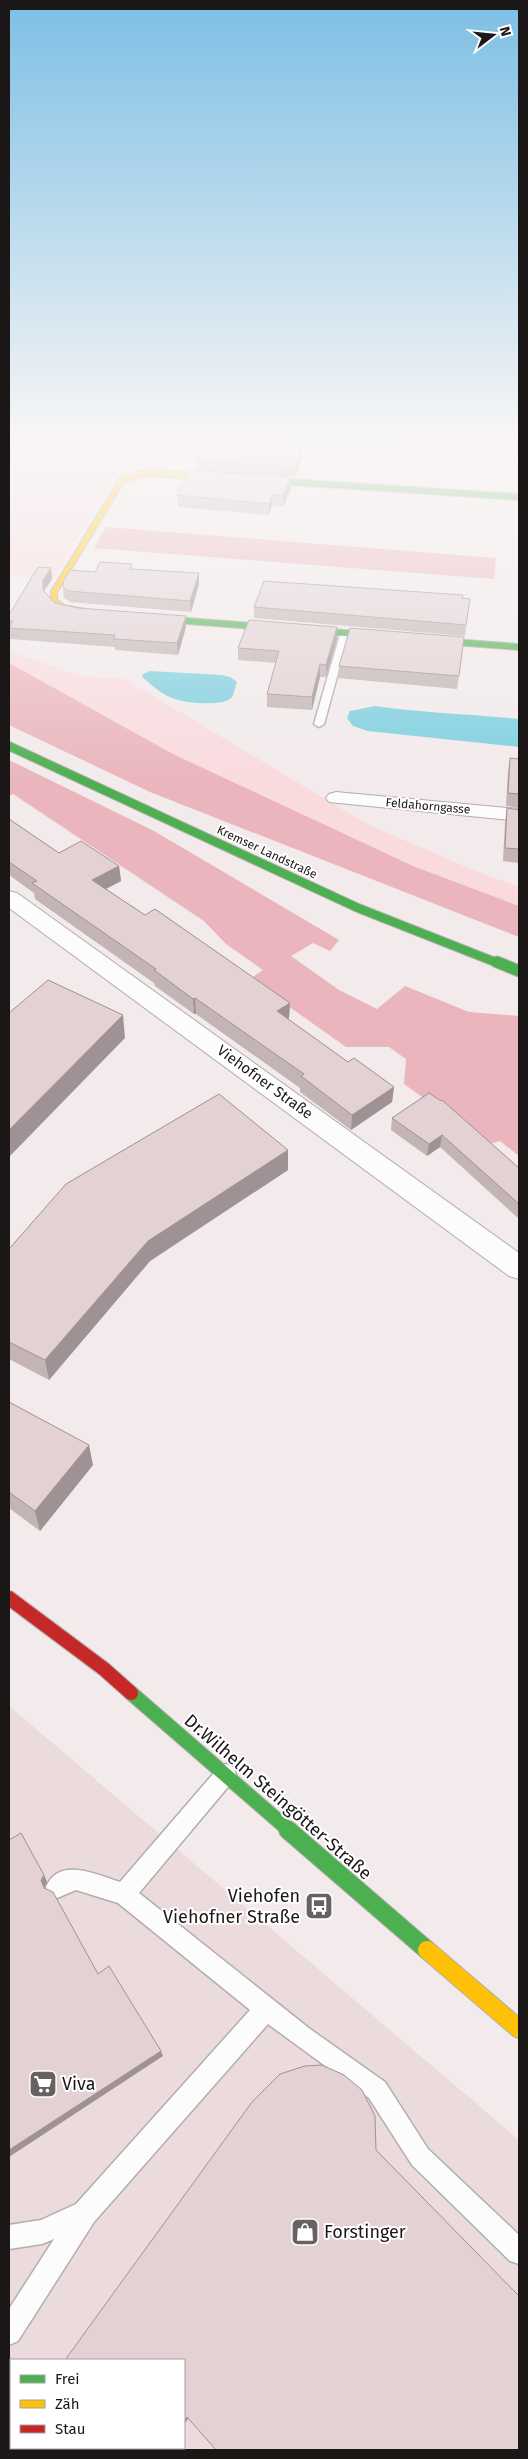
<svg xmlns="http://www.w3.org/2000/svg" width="528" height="2459" font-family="'Fira Sans',sans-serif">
<rect width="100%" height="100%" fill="#f2eaeb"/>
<!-- built -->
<path fill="#ebdbdc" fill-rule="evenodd" d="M9,1706l510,434v310h-510zM11,2360h173v88h-173z"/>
<!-- green -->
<g fill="#f9dbde">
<path d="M41,440h29l-9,2 9,5 20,-5 91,3 -14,25 -47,-4 -66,113 -45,-4v-115l9,-9z"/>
<path d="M9,651l71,25 45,3 242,145 106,46 46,17v19l-106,-40 -240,-112 -164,-91z"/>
</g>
<!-- forest -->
<g fill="#eab5bc">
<path d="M9,440h32l-23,11 -9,9z"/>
<path d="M70,440h208l-6,11 -182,-9 -20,5 -11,-1 2,-4z"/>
<path d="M360,440h159v10z"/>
<path d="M106,527l390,31 -2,21 -400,-31z"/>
<path d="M9,663l164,91 240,112 106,40v31l-369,-145 -141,-67z"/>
<path d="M9,760l145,71 185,109 -9,11 -17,-8 -22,13 48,34 38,19 28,-23 64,26 50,4v140l-19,-15 -12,3 -84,-60 2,-25 -17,-12h-43l-96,-68 13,-9 -37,-26 -22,-23 -191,-127 -4,2z"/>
</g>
<!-- water -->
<g fill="#7dcfdf">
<path d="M150,671l72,4 8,2 7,5c-2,5 -3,11 -5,15 -7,10 -47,6 -57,2 -13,-4 -23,-14 -33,-22l1,-3z"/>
<path d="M375,706c48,7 96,8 144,13v28l-151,-16 -15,-5 -6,-8 3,-7z"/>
</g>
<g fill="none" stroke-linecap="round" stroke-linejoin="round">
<defs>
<g id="lane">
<path d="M341,631l8,2 -25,91 -5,3 -5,-3z"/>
<path d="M226,1764l7,3 3,7 -3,7 -94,112 171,136 75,53 43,67 91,86v29l-9,-3 -98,-96 -43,-67 -101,-74 -174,198 -76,119 -9,4v-36l45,-70 -12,5 -33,5v-24l32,-5 35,-16 174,-194 -132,-107 -42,-13 -19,8 -8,-3 -3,-8c13,-31 51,-12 74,-5l99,-115z"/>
</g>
<g id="street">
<path d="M336,792l183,17v12l-190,-19 -3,-4 3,-4z"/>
<path d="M9,891l8,2 502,360v26l-10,-3 -500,-368z"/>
</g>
<g id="fast-far4">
<path d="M199,476l320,21"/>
<path d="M148,618l236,18"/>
<path d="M427,640l92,7"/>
</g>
<path id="fast-far3" d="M9,746l349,162 142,56"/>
<path id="fast-far2" d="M497,962l22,9"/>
<path id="fast-far1" d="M131,1693l159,138"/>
<path id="fast" d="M288,1830l139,120"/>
<path id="slow-far1" d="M90,613l-27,-5 -9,-7v-9l68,-112 22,-7 55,3"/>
<path id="slow" d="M427,1950l92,79"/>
<path id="jam" d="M9,1598l95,71 27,24"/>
</defs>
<!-- lane casing -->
<use href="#lane" stroke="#b3adad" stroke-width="3"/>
<!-- street casing -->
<use href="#street" stroke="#b3adad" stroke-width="2"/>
<!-- fast-far4 casing -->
<use href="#fast-far4" stroke="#b3adad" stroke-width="8"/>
<!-- fast-far3 casing -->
<use href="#fast-far3" stroke="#b3adad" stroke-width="10"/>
<!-- fast-far2 casing -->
<use href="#fast-far2" stroke="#b3adad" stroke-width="13"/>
<!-- fast-far1 casing -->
<use href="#fast-far1" stroke="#b3adad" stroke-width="16"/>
<!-- fast casing -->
<use href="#fast" stroke="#b3adad" stroke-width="20"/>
<!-- slow-far1 casing -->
<use href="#slow-far1" stroke="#b3adad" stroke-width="8"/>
<!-- slow casing -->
<use href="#slow" stroke="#b3adad" stroke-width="20"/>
<!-- jam casing -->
<use href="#jam" stroke="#b3adad" stroke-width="16"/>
<!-- lane -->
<use href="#lane" fill="#fdfcfc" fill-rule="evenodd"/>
<!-- street -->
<use href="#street" fill="#fdfcfc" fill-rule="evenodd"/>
<!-- fast-far4 -->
<use href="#fast-far4" stroke="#4caf50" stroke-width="6"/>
<!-- fast-far3 -->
<use href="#fast-far3" stroke="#4caf50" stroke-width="8"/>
<!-- fast-far2 -->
<use href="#fast-far2" stroke="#4caf50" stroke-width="11"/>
<!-- fast-far1 -->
<use href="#fast-far1" stroke="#4caf50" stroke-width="14"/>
<!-- fast -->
<use href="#fast" stroke="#4caf50" stroke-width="18"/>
<!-- slow-far1 -->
<use href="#slow-far1" stroke="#ffc107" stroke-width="6"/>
<!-- slow -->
<use href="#slow" stroke="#ffc107" stroke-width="18"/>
<!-- jam -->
<use href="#jam" stroke="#c62828" stroke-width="14"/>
</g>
<!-- wall -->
<g fill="#c3b4b5">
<path d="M302,449v10l-7,18 -99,-7v-9l29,-10z"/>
<path d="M291,477v11l-8,19 -11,-1 -3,9 -91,-8 -1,-12z"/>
<path d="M51,568l1,11 -8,12 11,12 23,5 108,19 -8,28 -63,-5v-3l-105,-8 -1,-7v-17z"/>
<path d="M132,570l67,3v11l-8,28 -121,-10 -6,-4 -1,-11 32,-15z"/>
<path d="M462,598l8,1 -5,37 -211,-18v-11z"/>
<path d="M337,627v12l-11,38h-6l-8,33 -45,-3v-13l9,-31 -38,-3v-12z"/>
<path d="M463,649l-6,40 -119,-11 1,-12z"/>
<path d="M510,758l9,1v49l-13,-2 2,-35z"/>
<path d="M507,808l12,2v53l-16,-2 2,-39z"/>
<path d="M9,819l50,34 60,13 2,15 -15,8 39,26 145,88 -1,15 -1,1 60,43 46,25 -2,15 -41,28 -51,-38v-4l-104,-74h-2l-39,-28 -1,-3 -119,-84 -1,-6 -25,-18z"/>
<path d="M429,1093l90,75v51l-79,-72 -13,9 -36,-26 1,-12z"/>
<path d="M288,1170l-138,91 -101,119 -40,-21v-110z"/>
<path d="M9,1402l84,63 -53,66 -31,-23z"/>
</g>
<!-- shaded-wall -->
<g fill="#9f9294">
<path d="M302,449v10l-7,18v-10z"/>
<path d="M291,477v11l-8,19v-12z"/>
<path d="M272,495v11l-3,9v-11z"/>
<path d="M51,568l1,11 -8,12 -1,-1v-10z"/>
<path d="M199,573v11l-8,28 -1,-11z"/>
<path d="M186,616v11l-8,28 -1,-12z"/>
<path d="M337,627v12l-11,38v-12z"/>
<path d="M320,664v13l-8,33v-13z"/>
<path d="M119,866l2,15 -27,14 -2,-15z"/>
<path d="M195,998l1,16h-2l-1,-15z"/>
<path d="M290,1003l-1,15 -12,8v-15z"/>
<path d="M123,1015l2,23 -116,119v-27z"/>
<path d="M394,1087l-2,15 -41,28 1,-15z"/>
<path d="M442,1135l-2,12 -13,9 2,-12z"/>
<path d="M288,1150v20l-138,91 -101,119 -4,-20 103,-119z"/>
<path d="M89,1445l4,20 -53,66 -5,-20z"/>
<path d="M44,1875l3,7 -3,6 -3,-8z"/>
<path d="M161,2051l2,5 -154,101v-7z"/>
<path d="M187,2417h2l-5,8v-3z"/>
</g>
<!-- building -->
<g fill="#e3d1d3" stroke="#9f9294">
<path d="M228,445l74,4 -7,18 -99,-6 6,-11 23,1z"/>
<path d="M190,470l101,7 -8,18h-11l-3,9 -92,-9z"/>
<path d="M100,562l32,2 -2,5 69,4 -9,28 -122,-10 -5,-4v-5l7,-12 25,2z"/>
<path d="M38,567l13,1 -8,12v10l12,13 23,5 108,8 -9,27 -63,-4 1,-4 -106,-7 4,-7h-4v-6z"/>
<path d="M264,581l199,14 -1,3 8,1 -4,26 -212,-18z"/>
<path d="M249,620l88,7 -11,38 -6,-1 -8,33 -45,-3 12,-43 -41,-3z"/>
<path d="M350,628l114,9 -5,39 -120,-10z"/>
<path d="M510,758l9,1v35l-11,-1z"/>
<path d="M507,808l12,2v39l-14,-1z"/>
<path d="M9,819l50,34 22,-12 38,25 -27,14 53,35 10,-6 135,94 -13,8 71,51 6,-4 40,29 -42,28 -51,-39 3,-2 -109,-76 -2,1 -39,-29 2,-1 -124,-86 5,-2 -28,-19z"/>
<path d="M48,980l75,35 -114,115v-117z"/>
<path d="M429,1093l12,8 1,-1 77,68v36l-77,-69 -13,9 -37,-26z"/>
<path d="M219,1094l69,56 -140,91 -103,119 -36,-18v-93l57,-65z"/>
<path d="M9,1402l80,43 -54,66 -26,-19z"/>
<path d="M21,1833l23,42 -3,5 3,8 9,4 45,82 11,-8 52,85 -152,99v-310z"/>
<path d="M322,2065l22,10 18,15 13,26 1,34 143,146v154h-303l-29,-33 -3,5v-62h-119l187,-258 28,-28 25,-8z"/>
<path d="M11,2434v14h155l-2,2h-155v-13z"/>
</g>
<!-- sky -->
<linearGradient id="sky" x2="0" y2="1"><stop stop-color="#7dbfe4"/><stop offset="0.56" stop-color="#f9f6f6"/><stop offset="1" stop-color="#f9f6f6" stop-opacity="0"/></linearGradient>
<rect width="528" height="784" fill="url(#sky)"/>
<!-- icons -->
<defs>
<symbol id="bus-square" viewBox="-11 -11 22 22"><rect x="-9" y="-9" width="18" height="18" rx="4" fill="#676161" stroke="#fff"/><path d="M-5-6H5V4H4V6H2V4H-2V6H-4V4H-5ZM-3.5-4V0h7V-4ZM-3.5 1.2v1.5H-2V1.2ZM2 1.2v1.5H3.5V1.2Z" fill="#fff"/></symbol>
<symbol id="supermarket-square" viewBox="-11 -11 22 22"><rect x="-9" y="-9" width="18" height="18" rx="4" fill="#676161" stroke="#fff"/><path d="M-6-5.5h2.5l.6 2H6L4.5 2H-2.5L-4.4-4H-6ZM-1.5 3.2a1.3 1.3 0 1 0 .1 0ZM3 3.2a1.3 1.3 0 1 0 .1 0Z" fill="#fff"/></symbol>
<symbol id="shop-square" viewBox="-11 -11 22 22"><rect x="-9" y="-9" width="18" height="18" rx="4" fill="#676161" stroke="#fff"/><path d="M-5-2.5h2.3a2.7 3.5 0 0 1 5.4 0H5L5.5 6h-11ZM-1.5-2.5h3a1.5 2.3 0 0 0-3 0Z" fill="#fff"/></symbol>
</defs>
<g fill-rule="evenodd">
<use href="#bus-square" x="303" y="1890" width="32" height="32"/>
<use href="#supermarket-square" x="27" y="2068" width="32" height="32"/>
<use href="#shop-square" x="289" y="2216" width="32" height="32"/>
</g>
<g text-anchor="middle" stroke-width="4" stroke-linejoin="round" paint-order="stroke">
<!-- far-street labels -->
<g font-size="12" fill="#1c1717" stroke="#fff">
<text transform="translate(428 806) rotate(5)" y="4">Feldahorngasse</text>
<text transform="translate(267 852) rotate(25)" y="4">Kremser Landstraße</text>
</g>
<!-- street labels -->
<g font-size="15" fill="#1c1717" stroke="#fff">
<text transform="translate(265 1082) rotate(36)" y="5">Viehofner Straße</text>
</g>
<!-- near-street labels -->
<g font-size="18" fill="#1c1717" stroke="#fff">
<text transform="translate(278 1797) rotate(41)" y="6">Dr.Wilhelm Steingötter-Straße</text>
</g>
<!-- near-poi labels -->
<g font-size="18" fill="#1c1717" stroke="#fff" text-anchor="start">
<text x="300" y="1902" text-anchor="end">Viehofen<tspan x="300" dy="21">Viehofner Straße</tspan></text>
<text x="62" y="2090">Viva</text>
<text x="324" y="2238">Forstinger</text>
</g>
</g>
<!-- border -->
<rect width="528" height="2459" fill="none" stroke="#1c1717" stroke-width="20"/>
<!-- legend -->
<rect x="10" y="2359" width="175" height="90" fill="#ffffff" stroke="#a4a2a2"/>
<rect x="20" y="2375" width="25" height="8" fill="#4caf50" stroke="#a4a2a2"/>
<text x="55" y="2384" font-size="15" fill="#1c1717">Frei</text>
<rect x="20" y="2400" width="25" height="8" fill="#ffc107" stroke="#a4a2a2"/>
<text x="55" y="2409" font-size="15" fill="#1c1717">Zäh</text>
<rect x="20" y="2425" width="25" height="8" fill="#c62828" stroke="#a4a2a2"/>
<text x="55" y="2434" font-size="15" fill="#1c1717">Stau</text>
<!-- north arrow -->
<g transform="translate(493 35) rotate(74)" stroke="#ffffff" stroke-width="4" paint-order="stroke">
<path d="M0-4L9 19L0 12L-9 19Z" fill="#1c1717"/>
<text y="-8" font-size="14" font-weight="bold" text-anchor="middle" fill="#1c1717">N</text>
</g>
</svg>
